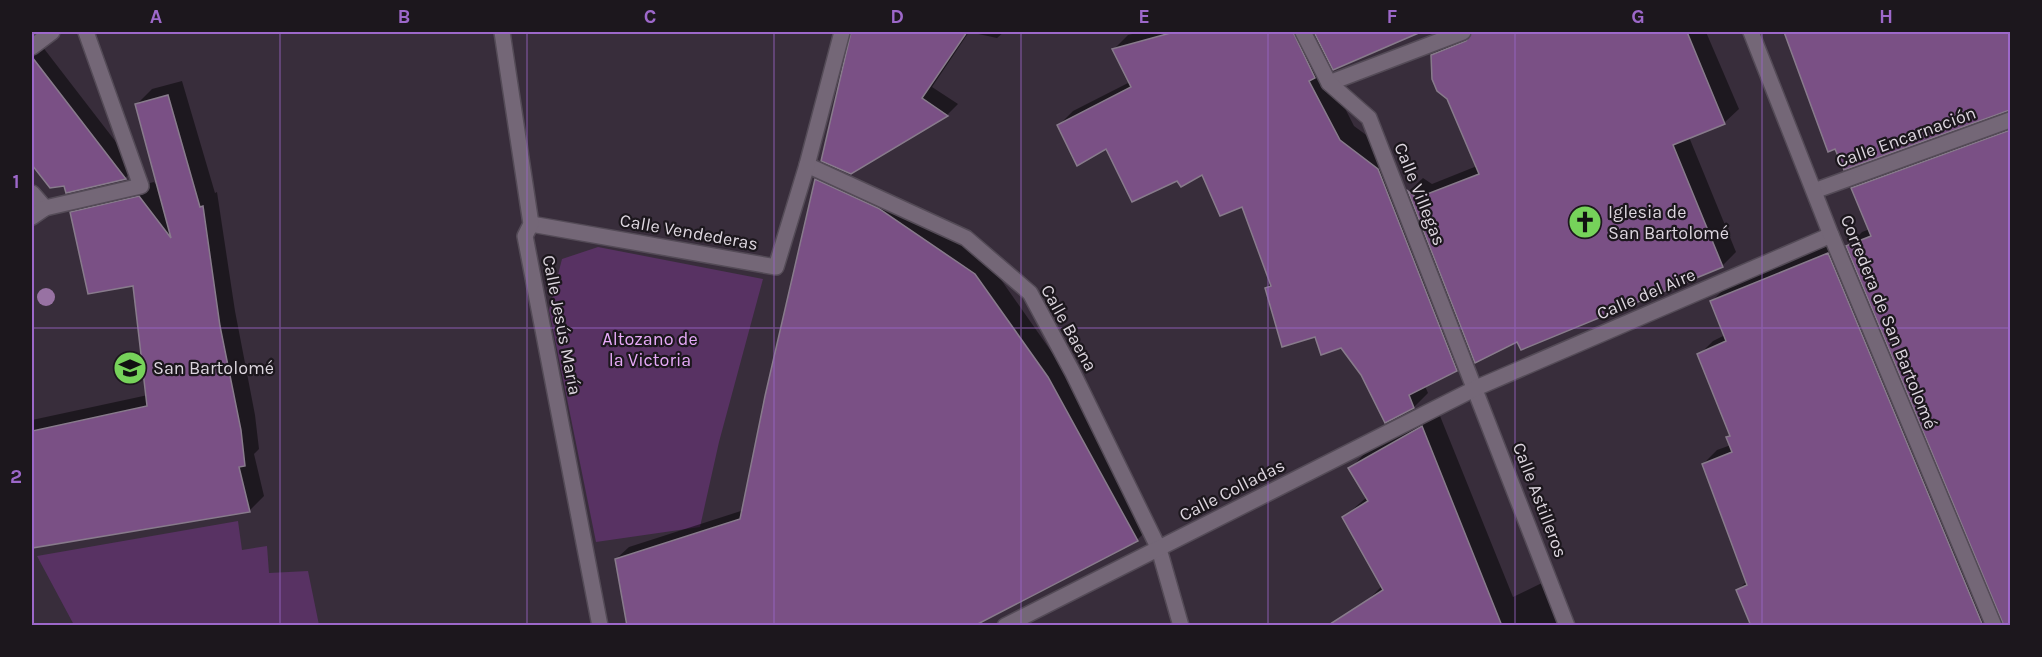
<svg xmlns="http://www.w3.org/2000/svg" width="2042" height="657" font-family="Karla,sans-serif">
<rect width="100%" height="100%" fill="#382d3b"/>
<!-- green -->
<g fill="#583263">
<path d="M598,247l165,32 -44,163 -19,85 -104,15 -47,-232 13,-51z"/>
<path d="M238,521l4,29 25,-4 2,27 39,-2 11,54h-245l-37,-69z"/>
</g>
<!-- shadow -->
<g fill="#0007">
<path d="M32,32l3,10 7,4 94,122 -11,10 -75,9 -18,-26z"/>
<path d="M855,32h149l-7,6 -28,-6 -37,55 26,17 -11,11 -96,58 -3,-117z"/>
<path d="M1141,32h277l-84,36 -4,-7 -6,6 30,59 38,28 15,39 16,-15 9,6 45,-18 -44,-111 14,-14 24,-9h235l33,77 -15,14 -35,14 47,115 -14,14 -249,88 -17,16 -31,16 3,7 -14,14 -28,14 -24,-47 -20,-27 -26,-12 -50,-47 5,-5 -28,-78 -41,-32 -25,7 -118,-55 14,-14 57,-29 -16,-33 14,-14z"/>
<path d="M1784,32h226v77l-181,41z"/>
<path d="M182,81l33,112 2,-1 18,119 20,104 4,34 -5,5 10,42 -15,15 -217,36v-127l116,-25 -14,-111 -62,-71 14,-15 68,-16 6,7 -23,-85 15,-15z"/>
<path d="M2010,122v504h-257l-15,-36 9,-9 -44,-117 14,-14 14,-5 -3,-7 3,-4 -32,-79 14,-14 12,-6 -14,-33 14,-14 117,-48 4,9 16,-17 8,-3 -17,-41 14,-14z"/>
<path d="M829,168l62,28 97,65 72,103 90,163 -13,13 -170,86 -351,-67 13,-12 115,-37 73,-330z"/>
<path d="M1438,411l75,186 35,-17 12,46h-185l-9,-24 17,-17 -39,-68 23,-20 -17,-28 16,-17z"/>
</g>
<!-- building -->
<g fill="#7a5085" stroke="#887b8c" stroke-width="1.5">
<path d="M851,32h116l-45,66 26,18 -97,58 -30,-13z"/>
<path d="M1174,32h119l22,46 -6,3 31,59 38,29 79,202 -48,24 5,13 -29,15 -24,-48 -20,-27 -20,7 -6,-18 -33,10 -17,-59 6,-2 -29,-79 -22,9 -18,-41 -21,12 -4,-6 -45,21 -26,-53 -29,17 -20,-41 74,-38 -19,-38z"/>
<path d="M1314,32h107l-88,38z"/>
<path d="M1472,32h215l38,92 -52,21 50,122 -202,83 -4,-8 -42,21 -67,-172 9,7 62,-24 -32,-75 -10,-8 -5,-12 -1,-24 35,-14z"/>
<path d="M1784,32h226v78l-166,60 -9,-21 -7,3z"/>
<path d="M32,57l94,122 -60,14 -2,-7 -14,2 -18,-23z"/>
<path d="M168,95l32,112 3,-1 17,120 21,104 4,36 -6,1 11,45 -218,36v-117l115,-25 -14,-120 -45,8 -18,-82 69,-16 32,42 -36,-134z"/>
<path d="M2010,130v496h-6l-158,-380 25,-10 -20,-48z"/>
<path d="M815,179l63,29 97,66 73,103 90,164 -164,85h-347l-12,-67 125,-40 25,-123z"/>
<path d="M1828,253l155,373h-232l-15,-36 11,-5 -45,-121 30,-12 -6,-15 4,-1 -33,-82 29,-13 -16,-40z"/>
<path d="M1422,426l80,200h-175l56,-36 -41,-73 26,-16 -20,-33z"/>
</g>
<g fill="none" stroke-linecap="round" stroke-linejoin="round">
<defs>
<path id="pedestrian" d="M1329,83l134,-51"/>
<g id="minor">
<path d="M1303,32l26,51 40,35 198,508"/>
<path d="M32,47l20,-15"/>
<path d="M807,165l159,73 64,55 43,80 86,176 22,77"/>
<path d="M1814,191l196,-71"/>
<path d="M32,193l13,15"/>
<path d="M32,217l13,-9 96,-22 -55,-154"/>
<path d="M531,224l245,43 31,-102 35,-133"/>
<path d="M1005,626l471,-238 355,-153"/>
</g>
<g id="tertiary">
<path d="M502,32l29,192 -6,12 75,390"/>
<path d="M1751,32l80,203 163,391"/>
</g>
</defs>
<!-- pedestrian casing -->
<use href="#pedestrian" stroke="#544b57" stroke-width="18"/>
<!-- minor casing -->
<use href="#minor" stroke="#544b57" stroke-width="18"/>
<!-- tertiary casing -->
<use href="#tertiary" stroke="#544b57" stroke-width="18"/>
<!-- pedestrian -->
<use href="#pedestrian" stroke="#746777" stroke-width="15"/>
<!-- minor -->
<use href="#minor" stroke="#746777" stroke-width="15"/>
<!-- tertiary -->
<use href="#tertiary" stroke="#746777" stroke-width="15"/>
</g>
<!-- trees -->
<circle fill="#9872a3" cx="46" cy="297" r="9"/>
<!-- grid -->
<path fill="none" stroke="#9d68ca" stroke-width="1.5" stroke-opacity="0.55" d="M280,32v594M527,32v594M774,32v594M1021,32v594M1268,32v594M1515,32v594M1762,32v594M32,328h1978"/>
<!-- icons -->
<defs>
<symbol id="church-disc" viewBox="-11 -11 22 22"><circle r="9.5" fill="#76d25a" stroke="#1c171d"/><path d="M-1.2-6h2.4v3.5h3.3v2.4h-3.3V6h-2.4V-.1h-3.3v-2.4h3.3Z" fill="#111"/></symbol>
<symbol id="school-disc" viewBox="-11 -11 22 22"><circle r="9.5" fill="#76d25a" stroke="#1c171d"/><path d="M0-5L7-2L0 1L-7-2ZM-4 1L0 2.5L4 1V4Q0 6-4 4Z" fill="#111"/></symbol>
</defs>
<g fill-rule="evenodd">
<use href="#church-disc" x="1566" y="203" width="38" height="38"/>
<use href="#school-disc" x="111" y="349" width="38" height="38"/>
</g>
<g text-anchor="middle" stroke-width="4.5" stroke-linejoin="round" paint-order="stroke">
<!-- street labels -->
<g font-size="18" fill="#ddd6df" stroke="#1c171d">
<text transform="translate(1906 137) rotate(-20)" y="6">Calle Encarnación</text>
<text transform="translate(1420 194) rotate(68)" y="6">Calle Villegas</text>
<text transform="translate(689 232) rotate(10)" y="6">Calle Vendederas</text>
<text transform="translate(1646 294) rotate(-23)" y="6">Calle del Aire</text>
<text transform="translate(1889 322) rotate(68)" y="6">Corredera de San Bartolomé</text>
<text transform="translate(562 325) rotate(79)" y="6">Calle Jesús María</text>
<text transform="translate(1069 328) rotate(61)" y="6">Calle Baena</text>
<text transform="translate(1232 490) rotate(-27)" y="6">Calle Colladas</text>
<text transform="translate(1540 500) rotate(69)" y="6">Calle Astilleros</text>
</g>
<!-- poi labels -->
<g font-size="18" fill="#ddd6df" stroke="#1c171d" text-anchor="start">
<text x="1608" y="218">Iglesia de<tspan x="1608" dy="21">San Bartolomé</tspan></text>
<text x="153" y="374">San Bartolomé</text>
</g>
<!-- park labels -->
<g font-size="18" fill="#e7aaf8" stroke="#1c171d">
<text x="650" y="345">Altozano de<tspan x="650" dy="21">la Victoria</tspan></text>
</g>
</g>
<!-- border -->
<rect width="2042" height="657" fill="none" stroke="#1c171d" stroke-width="66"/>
<rect x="33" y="33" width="1976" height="591" fill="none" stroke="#9d68ca" stroke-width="2"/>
<g font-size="20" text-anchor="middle" font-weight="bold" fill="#9d68ca">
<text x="156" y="23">A</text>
<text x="404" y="23">B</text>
<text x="650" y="23">C</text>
<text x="897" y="23">D</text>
<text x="1144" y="23">E</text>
<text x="1392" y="23">F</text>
<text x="1638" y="23">G</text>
<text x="1886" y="23">H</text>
<text x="16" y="188">1</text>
<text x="16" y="483">2</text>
</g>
</svg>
